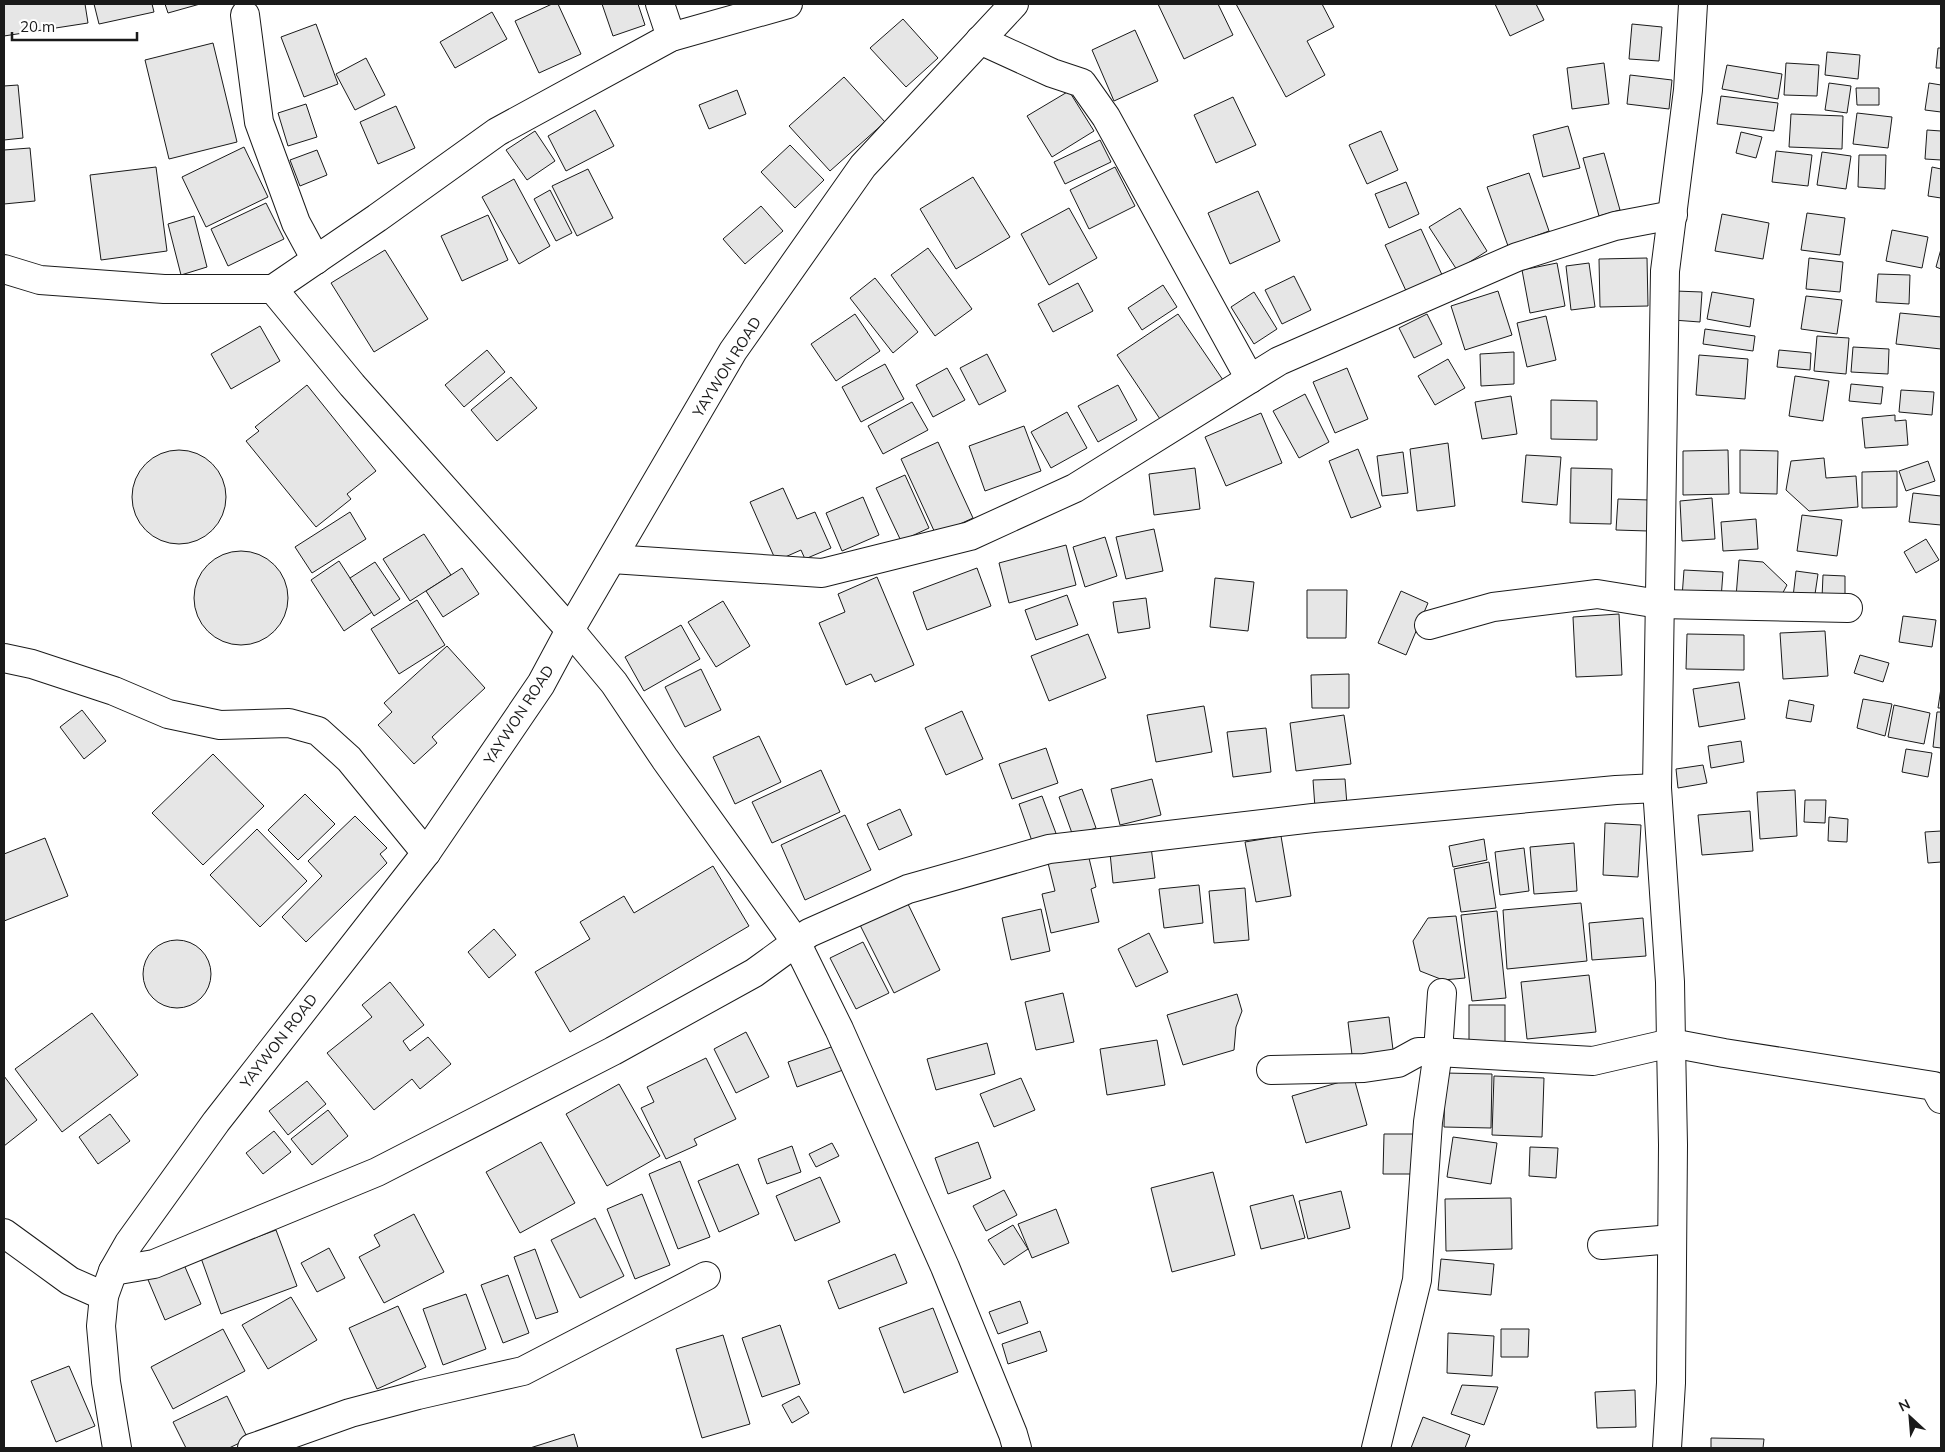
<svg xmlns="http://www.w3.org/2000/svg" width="1945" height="1452" font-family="Mulish,sans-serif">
<rect width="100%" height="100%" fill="#fff"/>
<!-- building -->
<g fill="#e6e6e6" stroke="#1a1a1a">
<path d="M4,4h81l3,19 -84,13z"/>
<path d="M94,4h58l2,8 -55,12z"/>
<path d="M165,4h35l-32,9z"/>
<path d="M552,4h6l23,50 -42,19 -24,-52z"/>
<path d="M602,4h36l7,21 -32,11z"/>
<path d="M1158,4h60l15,31 -49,24z"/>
<path d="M1236,4h86l12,23 -27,14 18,34 -39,22z"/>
<path d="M1495,4h41l8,16 -34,16z"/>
<path d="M492,12l15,27 -52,29 -15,-26z"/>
<path d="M903,19l35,39 -32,29 -36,-39z"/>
<path d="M316,24l22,60 -34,13 -23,-60z"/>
<path d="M1632,24l30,3 -3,34 -30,-2z"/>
<path d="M1135,30l23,51 -44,20 -22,-51z"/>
<path d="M213,43l24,99 -68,17 -24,-99z"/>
<path d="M1938,48h3v20h-5z"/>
<path d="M1827,52l33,3 -2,24 -33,-4z"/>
<path d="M366,58l19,37 -30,15 -19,-36z"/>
<path d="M1604,63l5,41 -37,5 -5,-41z"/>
<path d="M1786,63l33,2 -2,31 -33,-1z"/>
<path d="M1727,65l55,9 -4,25 -56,-10z"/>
<path d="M1630,75l42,5 -3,29 -42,-5z"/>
<path d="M844,77l41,45 -55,49 -41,-45z"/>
<path d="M1829,83l22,3 -4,27 -22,-3z"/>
<path d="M1929,83l12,2v27l-16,-2z"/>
<path d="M18,85l5,53 -19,2v-54z"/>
<path d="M1856,88h23v17h-22z"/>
<path d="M737,90l9,24 -37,15 -10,-24z"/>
<path d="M1069,91l25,40 -42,26 -25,-41z"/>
<path d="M1721,96l57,7 -4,28 -57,-7z"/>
<path d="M1233,97l23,48 -40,18 -22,-48z"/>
<path d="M306,104l11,33 -29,9 -10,-33z"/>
<path d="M396,106l19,42 -37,16 -18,-42z"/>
<path d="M595,110l19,36 -48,25 -18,-35z"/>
<path d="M1857,113l35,4 -4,31 -35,-4z"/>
<path d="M1791,114l52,2 -1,33 -53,-2z"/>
<path d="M1568,126l12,42 -37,9 -10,-42z"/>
<path d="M1927,130l14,1v29l-16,-1z"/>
<path d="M535,131l20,30 -28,19 -21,-30z"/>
<path d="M1381,131l17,39 -31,14 -18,-39z"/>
<path d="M1741,132l21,5 -6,21 -20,-5z"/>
<path d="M1100,140l11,22 -46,22 -11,-22z"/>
<path d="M790,145l34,35 -29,28 -34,-36z"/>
<path d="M244,147l24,50 -62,30 -24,-50z"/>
<path d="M30,148l5,53 -31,3v-54z"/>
<path d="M317,150l10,25 -27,11 -10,-26z"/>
<path d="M1776,151l36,4 -4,31 -36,-4z"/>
<path d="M1822,152l29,4 -5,33 -29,-4z"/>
<path d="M1604,153l16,57 -21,6 -16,-58z"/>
<path d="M1859,155h27l-1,34 -27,-2z"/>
<path d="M156,167l11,84 -66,9 -11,-85z"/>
<path d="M1115,167l20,39 -46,23 -19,-39z"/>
<path d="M1932,167l9,2v29l-13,-2z"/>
<path d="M588,169l25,49 -36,18 -25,-50z"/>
<path d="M1529,173l20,58 -41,15 -21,-59z"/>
<path d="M973,177l37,60 -54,32 -36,-60z"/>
<path d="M514,179l36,67 -31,18 -37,-67z"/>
<path d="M1406,182l13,32 -30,14 -14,-34z"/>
<path d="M550,190l22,43 -16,8 -22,-42z"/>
<path d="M1258,191l22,50 -50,23 -22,-51z"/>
<path d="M266,203l18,36 -56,27 -17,-37z"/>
<path d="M761,206l22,25 -38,33 -22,-25z"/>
<path d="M1069,208l28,50 -48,27 -28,-51z"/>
<path d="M1460,208l27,43 -30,19 -28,-43z"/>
<path d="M1807,213l38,5 -5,37 -39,-5z"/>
<path d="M1722,214l47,9 -6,36 -48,-8z"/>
<path d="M488,215l20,45 -46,21 -21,-45z"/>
<path d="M194,216l13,51 -26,8 -13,-51z"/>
<path d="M1421,229l22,48 -36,16 -22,-48z"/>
<path d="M1892,230l36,7 -6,31 -36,-7z"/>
<path d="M928,248l44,61 -37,27 -44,-61z"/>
<path d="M1941,249v20l-5,-2z"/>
<path d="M385,250l43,69 -54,33 -43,-69z"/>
<path d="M1647,258l1,48 -48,1 -1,-48z"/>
<path d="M1809,258l34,4 -3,30 -34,-3z"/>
<path d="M1557,263l8,43 -35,7 -8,-43z"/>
<path d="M1589,263l6,44 -24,3 -5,-44z"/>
<path d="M1878,274l32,1 -1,29 -33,-2z"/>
<path d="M1294,276l17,34 -29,14 -17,-34z"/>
<path d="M875,278l43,54 -25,21 -43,-55z"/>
<path d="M1078,283l15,28 -40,21 -15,-28z"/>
<path d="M1163,285l14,22 -35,23 -14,-22z"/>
<path d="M1498,291l14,44 -47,15 -14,-44z"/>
<path d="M1675,291l27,1 -2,30 -27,-2z"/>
<path d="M1254,292l23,37 -23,15 -23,-37z"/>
<path d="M1712,292l42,7 -4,28 -43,-8z"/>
<path d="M1806,296l36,4 -5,34 -36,-5z"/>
<path d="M1900,313l41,4v32l-45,-5z"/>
<path d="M855,314l25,37 -44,30 -25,-37z"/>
<path d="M1178,314l45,66 -61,42 -45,-67z"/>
<path d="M1427,314l15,30 -28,14 -15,-30z"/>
<path d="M1546,316l10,44 -29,7 -10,-44z"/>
<path d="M260,326l20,35 -49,28 -20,-35z"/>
<path d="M1705,329l50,7 -2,15 -50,-7z"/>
<path d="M1817,336l32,2 -3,36 -32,-3z"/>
<path d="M1853,347l36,2 -1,25 -37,-2z"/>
<path d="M487,350l18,22 -41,35 -19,-22z"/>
<path d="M1779,350l32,3 -1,17 -33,-3z"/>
<path d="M1514,352v32l-33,2 -1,-32z"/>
<path d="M987,354l19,37 -27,14 -19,-37z"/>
<path d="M1699,355l49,4 -3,40 -49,-4z"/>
<path d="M1448,359l17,29 -30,17 -17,-29z"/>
<path d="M885,364l19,35 -43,23 -19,-35z"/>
<path d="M947,368l18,32 -32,17 -17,-32z"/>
<path d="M1347,368l21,51 -33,14 -22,-51z"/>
<path d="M1795,376l34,5 -6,40 -34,-5z"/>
<path d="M511,377l26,31 -40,33 -26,-31z"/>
<path d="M1851,384l32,3 -2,17 -32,-3z"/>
<path d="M307,385l69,86 -29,23 4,5 -35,28 -70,-86 13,-10 -4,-4z"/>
<path d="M1118,385l19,35 -39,22 -20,-36z"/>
<path d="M1901,390l33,2 -2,23 -33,-3z"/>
<path d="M1305,394l24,48 -30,16 -26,-47z"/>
<path d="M1511,396l6,38 -35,5 -7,-37z"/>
<path d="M1551,400l46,1v39l-46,-1z"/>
<path d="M912,402l16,28 -45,24 -15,-28z"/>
<path d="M1067,412l20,36 -36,20 -20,-36z"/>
<path d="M1261,413l21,50 -56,23 -21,-49z"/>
<path d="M1895,415v6l11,-1 2,25 -43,3 -3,-30z"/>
<path d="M1024,426l17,45 -56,20 -16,-45z"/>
<path d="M938,442l35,76 -37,17 -35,-76z"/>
<path d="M1448,443l7,63 -38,5 -7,-62z"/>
<path d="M1358,449l23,58 -30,11 -22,-57z"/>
<path d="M1728,450l1,44 -46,1v-44z"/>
<path d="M1740,450l38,1 -1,43 -37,-1z"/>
<circle cx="179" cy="497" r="47"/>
<path d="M1403,452l5,41 -26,3 -5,-40z"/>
<path d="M1526,455l35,2 -4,48 -35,-3z"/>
<path d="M1824,458l2,20 30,-2 2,31 -49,4 -23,-21 5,-29z"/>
<path d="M1928,461l7,20 -29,10 -7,-20z"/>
<path d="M1195,468l5,41 -46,6 -5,-41z"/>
<path d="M1571,468l41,1 -1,55 -41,-1z"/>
<path d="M1897,471v36l-35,1v-36z"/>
<path d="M905,475l24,53 -28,13 -25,-53z"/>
<path d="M783,488l14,31 18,-7 16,36 -26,11 -4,-9 -25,11 -26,-59z"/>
<path d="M1913,493l28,3v29l-32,-3z"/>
<path d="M863,497l16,38 -37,16 -16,-38z"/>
<path d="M1712,498l3,41 -33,2 -2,-40z"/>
<path d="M1618,499l32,1 -2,31 -32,-1z"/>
<path d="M350,512l16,27 -54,34 -17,-26z"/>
<path d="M1802,515l40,5 -5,36 -40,-5z"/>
<path d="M1756,519l2,30 -35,2 -2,-29z"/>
<path d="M1154,529l9,42 -37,8 -10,-42z"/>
<path d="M424,534l27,41 -41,26 -27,-42z"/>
<path d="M1105,537l12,39 -32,11 -12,-40z"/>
<path d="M1926,539l13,21 -23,13 -12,-21z"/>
<path d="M1066,545l10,40 -67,18 -10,-40z"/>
<circle cx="241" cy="598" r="47"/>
<path d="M1739,560l24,2 24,23 -8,15 -43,-3z"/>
<path d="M339,561l33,51 -28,19 -33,-51z"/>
<path d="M375,562l25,37 -26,17 -24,-38z"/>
<path d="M462,568l17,26 -36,23 -17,-26z"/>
<path d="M977,568l14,38 -64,24 -14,-38z"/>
<path d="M1684,570l39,2 -2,27 -39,-2z"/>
<path d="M1796,571l22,3 -4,27 -21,-4z"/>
<path d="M1823,575l22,1v24l-23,-2z"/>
<path d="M877,577l37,88 -39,17 -4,-8 -25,11 -27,-62 26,-11 -7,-18z"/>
<path d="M1215,578l39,4 -6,49 -38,-4z"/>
<path d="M1307,590h40l-1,48h-39z"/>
<path d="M1401,591l27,12 -22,52 -28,-12z"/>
<path d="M1067,595l11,30 -42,15 -11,-30z"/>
<path d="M1146,598l4,30 -32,5 -5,-31z"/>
<path d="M417,600l28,45 -46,29 -28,-45z"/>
<path d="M723,601l27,45 -34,21 -28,-45z"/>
<path d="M1619,614l3,61 -46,2 -3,-60z"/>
<path d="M1903,616l33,4 -4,27 -33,-5z"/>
<path d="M681,625l19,34 -56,32 -19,-34z"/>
<path d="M1825,631l3,45 -45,3 -3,-46z"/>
<path d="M1088,634l18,44 -57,23 -18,-45z"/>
<path d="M1687,634l57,1v35l-58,-1z"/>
<path d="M447,646l38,42 -53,49 5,6 -23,21 -36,-39 14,-13 -8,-9z"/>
<path d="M1860,655l29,8 -6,19 -29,-9z"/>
<path d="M701,669l20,41 -36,17 -20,-40z"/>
<path d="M1349,674v34h-37l-1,-33z"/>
<path d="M1739,682l6,37 -46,8 -6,-38z"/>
<path d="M1941,688v20h-3z"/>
<path d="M1863,699l29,5 -7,32 -28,-8z"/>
<path d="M1789,700l25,5 -3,17 -25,-4z"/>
<path d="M1894,705l36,8 -6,31 -36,-7z"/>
<path d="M1204,706l8,46 -56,10 -9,-47z"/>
<path d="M82,710l24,31 -22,18 -24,-32z"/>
<path d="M962,711l21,48 -37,16 -21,-47z"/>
<path d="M1937,712h4v36l-8,-1z"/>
<path d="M1344,715l7,49 -55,7 -6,-48z"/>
<path d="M1266,728l5,44 -38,5 -6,-45z"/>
<path d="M759,736l22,46 -46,22 -22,-47z"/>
<path d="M1741,741l3,21 -33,6 -3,-22z"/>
<path d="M1046,748l12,35 -46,16 -13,-35z"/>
<path d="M1906,749l26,4 -4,24 -26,-5z"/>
<path d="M213,754l51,52 -61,59 -51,-52z"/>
<path d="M1703,765l4,18 -29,5 -2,-19z"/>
<path d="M821,770l19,42 -68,31 -20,-41z"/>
<path d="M1152,779l9,36 -41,10 -9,-36z"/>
<path d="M1345,779l2,26 -32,3 -2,-28z"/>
<path d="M1082,789l14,39 -23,8 -14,-39z"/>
<path d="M1795,790l2,46 -37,3 -3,-47z"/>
<path d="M305,794l30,30 -37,36 -30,-30z"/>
<path d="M1042,796l15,40 -24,8 -14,-40z"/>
<path d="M1805,800h21l-1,23 -21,-1z"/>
<path d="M900,809l12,26 -33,15 -12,-26z"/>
<path d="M1750,811l3,40 -51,4 -4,-40z"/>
<path d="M845,815l26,55 -66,30 -24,-55z"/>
<path d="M355,816l32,32 -7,6 7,9 -81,79 -24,-25 40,-41 -14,-15z"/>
<path d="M1829,817l19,2 -1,23 -19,-1z"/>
<path d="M1605,823l36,2 -3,52 -35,-2z"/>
<path d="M257,829l50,52 -47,46 -50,-52z"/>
<path d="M1941,831v31l-13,1 -3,-31z"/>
<path d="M1281,836l10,60 -35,6 -11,-60z"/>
<path d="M45,838l23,58 -64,25v-67z"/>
<path d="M1484,839l3,21 -34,7 -4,-21z"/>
<path d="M1574,843l3,48 -43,3 -4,-47z"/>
<path d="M1151,847l4,31 -42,5 -3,-30z"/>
<path d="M1524,848l5,43 -29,4 -5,-43z"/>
<path d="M1088,854l8,33 -5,2 8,33 -48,11 -9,-39 13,-3 -7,-28z"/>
<path d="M1489,862l7,46 -35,4 -7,-43z"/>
<path d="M713,866l36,60 -179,106 -35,-60 55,-33 -10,-17 44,-26 10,17z"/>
<path d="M1199,885l4,38 -39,5 -5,-39z"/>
<path d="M1245,888l4,52 -35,3 -5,-52z"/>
<path d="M907,902l33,68 -46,23 -34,-68z"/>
<path d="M1581,903l6,58 -80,8 -4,-59z"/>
<path d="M1041,909l9,42 -39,9 -9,-42z"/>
<path d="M1497,911l9,87 -34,3 -11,-86z"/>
<path d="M1456,916l9,62 -22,2 -23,-9 -7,-30 15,-23z"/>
<path d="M1643,918l3,38 -54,4 -3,-37z"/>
<path d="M494,929l22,26 -27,23 -21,-26z"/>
<path d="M1149,933l19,39 -32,15 -18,-38z"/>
<circle cx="177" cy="974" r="34"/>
<path d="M863,942l26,51 -33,16 -26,-51z"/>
<path d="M1589,975l7,57 -69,7 -6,-57z"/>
<path d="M390,982l34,43 -21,16 7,10 18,-14 23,27 -31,25 -8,-10 -38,31 -47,-57 45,-36 -10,-12z"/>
<path d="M1063,993l11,49 -38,8 -11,-48z"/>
<path d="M1237,994l5,17 -6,16 -2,23 -51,15 -16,-50z"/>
<rect x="1469" y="1005" width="36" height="37"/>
<path d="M92,1013l46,62 -76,57 -47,-63z"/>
<path d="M1389,1017l5,41 -41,5 -5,-41z"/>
<path d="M746,1032l23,45 -33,16 -22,-44z"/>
<path d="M1157,1040l8,45 -58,10 -7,-46z"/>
<path d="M987,1043l8,31 -59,16 -9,-31z"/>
<path d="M834,1046l9,24 -46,17 -9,-25z"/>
<path d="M706,1058l30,61 -42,20 3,6 -31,14 -25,-51 13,-6 -7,-15z"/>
<path d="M1445,1073l47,1 -1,54 -47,-1z"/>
<path d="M4,1076l33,44 -33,26z"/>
<path d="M1494,1076l50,2 -2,59 -50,-2z"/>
<path d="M1021,1078l14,32 -41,17 -14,-33z"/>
<path d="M1354,1078l13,47 -61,18 -14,-47z"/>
<path d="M307,1081l19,23 -38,31 -19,-24z"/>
<path d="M619,1084l41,72 -53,30 -41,-72z"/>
<path d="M328,1110l20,26 -36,29 -21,-26z"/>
<path d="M110,1114l20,27 -32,23 -19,-27z"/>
<path d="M274,1131l17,21 -28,22 -17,-21z"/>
<path d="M1384,1134h33v40h-34z"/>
<path d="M1453,1137l44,6 -6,41 -44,-7z"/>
<path d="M541,1142l34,61 -55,30 -34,-61z"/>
<path d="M978,1142l13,36 -43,16 -13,-36z"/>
<path d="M832,1143l7,13 -23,11 -7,-13z"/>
<path d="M792,1146l9,26 -34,12 -9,-25z"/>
<path d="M1530,1147l28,1 -2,30 -27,-2z"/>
<path d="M680,1161l30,76 -32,12 -29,-75z"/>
<path d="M738,1164l21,50 -40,18 -21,-51z"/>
<path d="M1213,1172l22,83 -63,17 -21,-84z"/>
<path d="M820,1177l20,45 -45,19 -19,-45z"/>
<path d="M1004,1190l13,25 -31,16 -13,-25z"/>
<path d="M1341,1191l9,37 -42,11 -9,-38z"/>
<path d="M642,1194l28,71 -35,14 -28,-70z"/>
<path d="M1293,1195l12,43 -44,11 -11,-43z"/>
<path d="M1511,1198l1,51 -66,2 -1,-52z"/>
<path d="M1056,1209l13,34 -37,15 -14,-34z"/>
<path d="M414,1214l30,58 -60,31 -25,-46 21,-11 -6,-11z"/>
<path d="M595,1218l29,58 -44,22 -29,-58z"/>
<path d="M1013,1225l15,24 -24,16 -16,-25z"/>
<path d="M276,1230l21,56 -76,28 -20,-56z"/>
<path d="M329,1248l16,30 -28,14 -16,-29z"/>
<path d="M535,1249l23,63 -22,7 -22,-62z"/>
<path d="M895,1254l12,29 -68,26 -11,-28z"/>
<path d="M1441,1259l53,5 -3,31 -53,-5z"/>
<path d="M182,1260l19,44 -36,16 -19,-45z"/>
<path d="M508,1275l21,58 -26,10 -22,-58z"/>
<path d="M466,1294l20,55 -43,16 -20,-56z"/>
<path d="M291,1297l26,43 -49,29 -26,-44z"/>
<path d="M1020,1301l8,22 -30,11 -9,-22z"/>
<path d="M398,1306l28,61 -49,22 -28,-61z"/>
<path d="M933,1308l25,64 -54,21 -25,-65z"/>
<path d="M780,1325l20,59 -38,13 -20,-59z"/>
<path d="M223,1329l22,42 -72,38 -22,-42z"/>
<path d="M1501,1329h28l-1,28h-27z"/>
<path d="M1040,1331l7,20 -39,13 -6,-20z"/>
<path d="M1448,1333l46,3 -2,40 -45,-3z"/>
<path d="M723,1335l27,89 -48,14 -26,-89z"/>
<path d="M69,1366l26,60 -39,16 -25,-61z"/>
<path d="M1462,1385l36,2 -14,38 -33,-11z"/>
<path d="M1635,1390l1,37 -39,1 -2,-36z"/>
<path d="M227,1396l21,43 -19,9h-43l-13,-26z"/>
<path d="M799,1396l10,17 -17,10 -10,-18z"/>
<path d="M1423,1417l47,18 -5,13h-54z"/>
<path d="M574,1434l4,14h-48z"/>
<path d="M1711,1438l53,1 -1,9h-52z"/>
</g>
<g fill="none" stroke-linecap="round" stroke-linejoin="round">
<defs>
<g id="minor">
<path d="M660,4l11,33"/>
<path d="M245,15l14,107 37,101 20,37"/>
<path d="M980,40l72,33 30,10 24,34 144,262"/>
<path d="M4,269l36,11 124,9h109l104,-71 120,-86 174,-95 117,-33"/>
<path d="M273,289l79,96 218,245 44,53 51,76 131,183 43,87 106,238 68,167 4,14"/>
<path d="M612,559l210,14 148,-37 105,-48 204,-127 238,-104 98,-31 58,-11"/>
<path d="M1429,625l64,-18 104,-13 62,10 189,4"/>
<path d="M4,658l28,6 82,27 54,23 52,11 69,-2 29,8 31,28 77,94"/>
<path d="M1657,788l8,-517 23,-181 5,-86"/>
<path d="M1271,1070l93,-2 34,-5 20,-11h20l155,9 78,-18 53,10 210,33 7,13"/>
<path d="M4,1233l66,48 34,15"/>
<path d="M1602,1245l70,-6"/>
<path d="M113,1271l41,-7 223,-92 236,-121 141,-78 55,-40 99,-44 141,-40 264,-31 303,-28 41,-2 13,194 1,61 2,102 -2,238 -4,65"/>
<path d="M117,1448l-11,-66 -5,-56 3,-30 9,-25 16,-28 87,-121 210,-269 115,-169 29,-54 163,-279 130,-185 151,-162"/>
<path d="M252,1448l98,-35 68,-18 105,-24 183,-95"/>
<path d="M1376,1448l41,-168 11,-158 10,-70 4,-59"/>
</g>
</defs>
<!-- minor casing -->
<use href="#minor" stroke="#1a1a1a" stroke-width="30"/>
<!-- minor -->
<use href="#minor" stroke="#fff" stroke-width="28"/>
</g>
<g text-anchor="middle" stroke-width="4" stroke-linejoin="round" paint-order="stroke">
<!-- street labels -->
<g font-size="15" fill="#1a1a1a" stroke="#fff">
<text transform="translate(727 367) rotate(-58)" y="5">YAYWON ROAD</text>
<text transform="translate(519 715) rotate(-57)" y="5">YAYWON ROAD</text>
<text transform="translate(279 1041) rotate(-52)" y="5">YAYWON ROAD</text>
</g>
</g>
<!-- border -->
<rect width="1945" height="1452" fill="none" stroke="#1a1a1a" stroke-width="10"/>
<!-- north arrow -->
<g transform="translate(1910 1417) rotate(334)" stroke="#ffffff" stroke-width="4" paint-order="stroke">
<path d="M0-4L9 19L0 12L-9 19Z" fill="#1a1a1a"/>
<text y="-8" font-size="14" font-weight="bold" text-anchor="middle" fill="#1a1a1a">N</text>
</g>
<!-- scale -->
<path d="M12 32v8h125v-8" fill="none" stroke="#1a1a1a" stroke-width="2.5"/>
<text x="20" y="32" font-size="15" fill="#1a1a1a" stroke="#ffffff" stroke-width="4" paint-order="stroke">20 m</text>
</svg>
